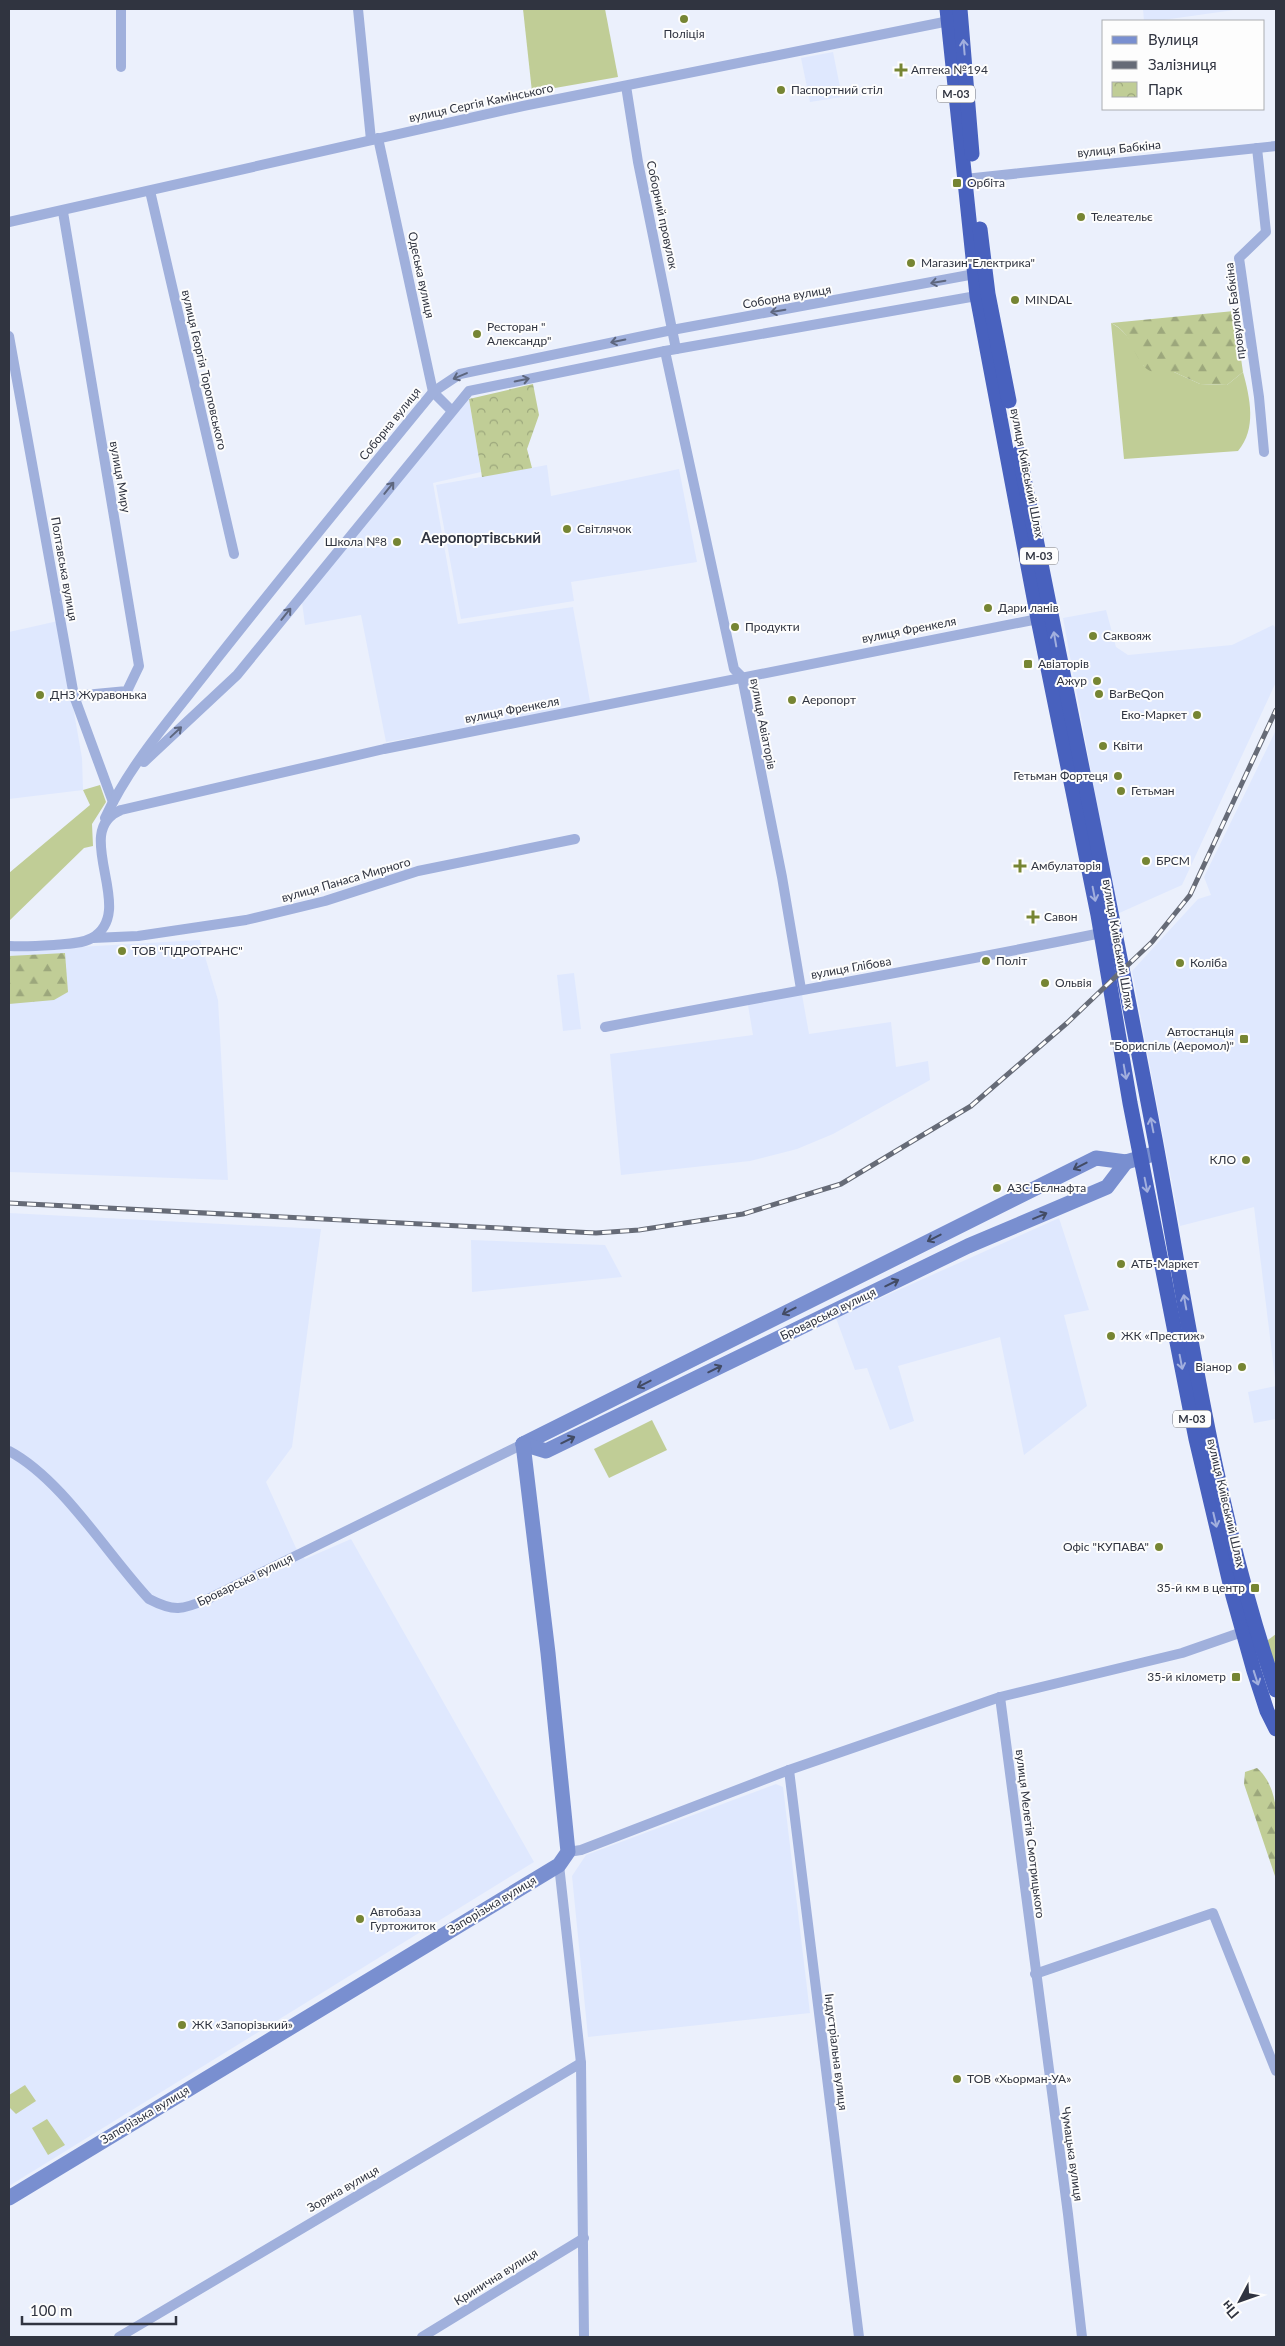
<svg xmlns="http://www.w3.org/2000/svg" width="1285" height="2346" font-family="Lato,sans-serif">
<defs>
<pattern id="forest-firs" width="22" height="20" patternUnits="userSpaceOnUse" patternTransform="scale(1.25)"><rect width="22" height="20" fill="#c0cd96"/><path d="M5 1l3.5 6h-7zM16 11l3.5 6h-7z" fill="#9ca77c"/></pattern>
<pattern id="park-crowns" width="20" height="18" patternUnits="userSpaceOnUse" patternTransform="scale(1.25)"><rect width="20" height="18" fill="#c0cd96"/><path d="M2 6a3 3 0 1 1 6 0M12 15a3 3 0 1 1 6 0" fill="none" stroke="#9ca77c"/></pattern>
</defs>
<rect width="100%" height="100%" fill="#ebf0fc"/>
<!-- built -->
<g fill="#dfe8fe">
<path d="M1143,9h98l-85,12h-12z"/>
<path d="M833,52l9,45 -32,5 -9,-44z"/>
<path d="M469,399l12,73 -48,11 25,141 115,-17 18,100 -205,35 -25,-127 -56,10 -3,-23z"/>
<path d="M547,465l4,31 128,-27 18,93 -126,20 3,19 -113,18 -25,-134z"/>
<path d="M1106,610l10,37 12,8 104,-10 41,-20 3,3v54l-94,203 -65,29 -54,-296z"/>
<path d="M58,621l24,137 1,32 -74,9v-167z"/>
<path d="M1276,730v689l-22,4 -6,-31 28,-6 -22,-179 -74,19 -48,-255 66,-72 13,-4 -7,-18z"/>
<path d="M200,940l18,60 10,180 -219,-8v-221z"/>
<path d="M574,973l7,56 -18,2 -6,-56z"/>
<path d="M801,989l8,45 82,-12 5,45 32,-6 2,19 -97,54 -36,15 -47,12 -129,14 -11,-121 143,-19 -6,-36z"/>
<path d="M9,1213l312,16 -29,218 -26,35 30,66 9,11 46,-20 183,323 -525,324z"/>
<path d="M1059,1218l30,92 -25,5 23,91 -63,49 -24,-118 -102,29 16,55 -24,9 -23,-62 -12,2 -19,-52z"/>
<path d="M471,1240l134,5 17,32 -150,15z"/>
<path d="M776,1784l7,3 27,226 -222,24 -16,-161 14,-21z"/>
</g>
<!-- green -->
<g fill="#c0cd96">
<path d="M523,9h82l13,68 -86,15z"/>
<path d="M1111,323c18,9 24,26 33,43l30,6 26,12 27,1 16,-13c7,26 14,57 -5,79l-114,8z"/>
<path d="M100,785l6,17 -14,22 1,22 -9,2 -75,73v-48l81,-68 -7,-15z"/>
<path d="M652,1420l15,30 -58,28 -15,-29z"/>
<path d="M1276,1634v30h-1l-8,-19 1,-5z"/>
<path d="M25,2085l11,16 -20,13 -7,-7v-12z"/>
<path d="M47,2119l18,26 -17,10 -16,-27z"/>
</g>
<!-- forest -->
<g fill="url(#forest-firs)">
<path d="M1234,311l9,61 -16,13 -27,-1 -26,-12 -14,4c-5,-3 -14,-6 -17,-11 -12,-15 -12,-33 -32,-42z"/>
<path d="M65,953l3,39 -14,8 -45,4v-48z"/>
<path d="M1257,1768c28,24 19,77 19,111l-32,-95 1,-12z"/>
</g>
<!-- park -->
<path fill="url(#park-crowns)" d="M533,384l6,31 -12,34 5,19 -50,9 -13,-78z"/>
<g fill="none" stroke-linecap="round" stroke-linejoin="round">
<!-- street -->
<g stroke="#a0b0dc" stroke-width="10">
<path d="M358,9l13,131"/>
<path d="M121,67v-58"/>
<path d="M626,86l12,76 38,187"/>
<path d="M378,138l55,254 18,18"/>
<path d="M1257,148l9,84 -27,26 20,139 5,55"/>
<path d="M965,179l311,-33"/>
<path d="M150,191l84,363"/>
<path d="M63,212l76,454 -12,25 -53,5"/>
<path d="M9,222l514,-116 431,-86"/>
<path d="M9,336l65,360 39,106"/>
<path d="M665,351l69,318 8,8 40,200 19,112"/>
<path d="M144,762l93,-87 232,-284 196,-40 317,-56"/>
<path d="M105,818c27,-58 72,-107 111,-158 71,-90 144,-179 217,-268l27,-18 212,-44 308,-57"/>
<path d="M93,938l45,-2 108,-16 79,-19 93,-30 157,-32"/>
<path d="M9,946c15,1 30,0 45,-1 12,-1 27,-1 38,-7 47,-27 -23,-107 29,-128l263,-61 659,-131"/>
<path d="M605,1027c165,-32 331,-60 496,-94"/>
<path d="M9,1451c53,28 98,103 140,148 25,13 33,11 59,0l315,-155"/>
<path d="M1000,1697l68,517 14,123"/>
<path d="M789,1770l70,567"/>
<path d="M568,1852l13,-2 208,-80 211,-73 182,-44 66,-23"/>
<path d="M559,1865l22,198 3,274"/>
<path d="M1035,1974l178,-61 63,158"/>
<path d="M119,2337l462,-274"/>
<path d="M422,2337l162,-99"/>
</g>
<!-- secondary -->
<g stroke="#798fd0" stroke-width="15">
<path d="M523,1444l573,-286 30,4 31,-9"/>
<path d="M523,1444l23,7 422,-205 139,-59 19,-25"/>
<path d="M9,2198l550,-333 9,-13 -20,-199 -25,-209"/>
</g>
<!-- highway -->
<g stroke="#4861be" stroke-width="15">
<path d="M947,9l30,287 61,323 60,296 32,188 66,336 37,157 21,75 13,40 9,18"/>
<path d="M960,9l12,145"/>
<path d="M980,229l8,65 21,107"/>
<path d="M1019,453c45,229 93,457 136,686 34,184 60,373 121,551"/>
</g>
<defs>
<path id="rail" d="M9,1203l587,30 43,-3 104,-16 98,-30 130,-78 96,-83 85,-81 38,-47 86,-185"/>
</defs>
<!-- rail casing -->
<use href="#rail" stroke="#666b77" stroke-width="5"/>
<!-- rail -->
<use href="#rail" stroke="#fdfdfd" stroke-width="3" stroke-dasharray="9" stroke-linecap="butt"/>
</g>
<!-- one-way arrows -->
<defs><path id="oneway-shaft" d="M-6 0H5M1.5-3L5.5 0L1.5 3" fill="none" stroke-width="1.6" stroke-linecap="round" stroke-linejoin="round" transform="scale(1.25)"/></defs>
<g stroke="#a2afde">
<use href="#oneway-shaft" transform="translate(964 47) rotate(-95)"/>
<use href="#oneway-shaft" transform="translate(1055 639) rotate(-100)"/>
<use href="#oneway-shaft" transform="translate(1094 894) rotate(79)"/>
<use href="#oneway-shaft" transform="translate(1125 1072) rotate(80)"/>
<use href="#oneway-shaft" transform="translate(1152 1125) rotate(-101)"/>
<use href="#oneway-shaft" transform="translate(1146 1185) rotate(79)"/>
<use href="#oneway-shaft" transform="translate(1185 1302) rotate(-100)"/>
<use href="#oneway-shaft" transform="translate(1181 1362) rotate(79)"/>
<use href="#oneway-shaft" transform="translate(1215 1520) rotate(77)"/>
<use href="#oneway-shaft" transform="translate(1256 1678) rotate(72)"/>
</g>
<g stroke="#5d667e">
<use href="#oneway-shaft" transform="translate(938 282) rotate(170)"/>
<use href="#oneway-shaft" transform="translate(778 311) rotate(170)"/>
<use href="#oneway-shaft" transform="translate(618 341) rotate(168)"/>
<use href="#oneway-shaft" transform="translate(460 376) rotate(157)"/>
<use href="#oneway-shaft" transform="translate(522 380) rotate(-12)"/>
<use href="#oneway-shaft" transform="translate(389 488) rotate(-51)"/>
<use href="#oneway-shaft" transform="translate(286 614) rotate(-51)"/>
<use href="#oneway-shaft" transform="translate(176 732) rotate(-43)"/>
</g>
<g stroke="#424b64">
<use href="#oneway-shaft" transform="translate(1080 1166) rotate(153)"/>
<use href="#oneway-shaft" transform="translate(1040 1216) rotate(-23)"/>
<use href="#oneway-shaft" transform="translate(934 1238) rotate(153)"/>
<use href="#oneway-shaft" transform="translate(892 1283) rotate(-26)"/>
<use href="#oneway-shaft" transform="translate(789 1311) rotate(153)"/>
<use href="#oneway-shaft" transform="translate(715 1369) rotate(-26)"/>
<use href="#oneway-shaft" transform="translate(644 1384) rotate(153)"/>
<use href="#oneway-shaft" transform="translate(568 1440) rotate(-26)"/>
</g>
<!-- markers -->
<g fill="#768533" stroke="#fdfdfd" stroke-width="2">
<circle cx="684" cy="19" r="5"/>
<path d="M898.5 62.5h5v5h5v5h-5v5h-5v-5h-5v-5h5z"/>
<circle cx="781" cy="90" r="5"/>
<rect x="952" y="178" width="10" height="10" rx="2.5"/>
<circle cx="1081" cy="217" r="5"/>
<circle cx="911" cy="263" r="5"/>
<circle cx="1015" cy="300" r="5"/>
<circle cx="477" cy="334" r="5"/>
<circle cx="567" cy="529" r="5"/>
<circle cx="397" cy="542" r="5"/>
<circle cx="988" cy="608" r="5"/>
<circle cx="735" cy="627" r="5"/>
<circle cx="1093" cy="636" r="5"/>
<rect x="1023" y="659" width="10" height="10" rx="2.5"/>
<circle cx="1097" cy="681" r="5"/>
<circle cx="1099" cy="694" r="5"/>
<circle cx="40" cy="695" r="5"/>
<circle cx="792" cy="700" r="5"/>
<circle cx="1197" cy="715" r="5"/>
<circle cx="1103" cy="746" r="5"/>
<circle cx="1118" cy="776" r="5"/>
<circle cx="1121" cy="791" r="5"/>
<circle cx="1146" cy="861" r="5"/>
<path d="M1017.5 858.5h5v5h5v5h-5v5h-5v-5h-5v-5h5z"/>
<path d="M1030.5 909.5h5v5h5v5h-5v5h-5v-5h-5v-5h5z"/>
<circle cx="122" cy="951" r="5"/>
<circle cx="986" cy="961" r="5"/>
<circle cx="1180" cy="963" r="5"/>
<circle cx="1045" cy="983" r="5"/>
<rect x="1239" y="1034" width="10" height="10" rx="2.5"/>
<circle cx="1246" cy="1160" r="5"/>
<circle cx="997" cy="1188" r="5"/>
<circle cx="1121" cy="1264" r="5"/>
<circle cx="1111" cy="1336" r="5"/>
<circle cx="1242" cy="1367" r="5"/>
<circle cx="1159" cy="1547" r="5"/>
<rect x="1250" y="1583" width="10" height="10" rx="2.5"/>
<rect x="1231" y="1672" width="10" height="10" rx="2.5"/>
<circle cx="360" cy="1919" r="5"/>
<circle cx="182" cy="2025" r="5"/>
<circle cx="957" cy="2079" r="5"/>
</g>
<g text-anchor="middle" stroke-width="4" stroke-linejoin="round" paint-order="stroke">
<!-- shield labels -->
<g fill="#fdfdfd" stroke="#6e7079" stroke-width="1">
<rect x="937" y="85.5" width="38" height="17" rx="4"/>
<rect x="1020" y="547.5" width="38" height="17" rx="4"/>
<rect x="1173" y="1410.5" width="38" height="17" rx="4"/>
</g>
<g font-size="11" font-weight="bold" fill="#303440">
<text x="956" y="98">М-03</text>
<text x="1039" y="560">М-03</text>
<text x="1192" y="1423">М-03</text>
</g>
<!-- poi labels -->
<g font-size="12" fill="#303440" stroke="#fdfdfd" text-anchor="start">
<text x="684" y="38" text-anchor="middle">Поліція</text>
<text x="911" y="74">Аптека №194</text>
<text x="791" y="94">Паспортний стіл</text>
<text x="967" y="187">Орбіта</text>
<text x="1091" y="221">Телеательє</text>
<text x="921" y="267">Магазин"Електрика"</text>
<text x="1025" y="304">MINDAL</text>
<text x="487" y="331">Ресторан "<tspan x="487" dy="14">Александр"</tspan></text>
<text x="577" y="533">Світлячок</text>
<text x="387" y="546" text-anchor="end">Школа №8</text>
<text x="998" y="612">Дари ланів</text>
<text x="745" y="631">Продукти</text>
<text x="1103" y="640">Саквояж</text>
<text x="1038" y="668">Авіаторів</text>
<text x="1087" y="685" text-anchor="end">Ажур</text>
<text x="1109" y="698">BarBeQon</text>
<text x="50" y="699">ДНЗ Журавонька</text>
<text x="802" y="704">Аеропорт</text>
<text x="1187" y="719" text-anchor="end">Еко-Маркет</text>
<text x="1113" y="750">Квіти</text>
<text x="1108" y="780" text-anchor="end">Гетьман Фортеця</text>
<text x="1131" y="795">Гетьман</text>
<text x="1156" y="865">БРСМ</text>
<text x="1031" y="870">Амбулаторія</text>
<text x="1044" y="921">Савон</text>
<text x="132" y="955">ТОВ "ГІДРОТРАНС"</text>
<text x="996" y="965">Політ</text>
<text x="1190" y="967">Коліба</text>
<text x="1055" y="987">Ольвія</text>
<text x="1234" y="1036" text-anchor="end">Автостанція<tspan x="1234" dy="14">"Бориспіль (Аеромол)"</tspan></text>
<text x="1236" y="1164" text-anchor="end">КЛО</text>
<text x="1007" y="1192">АЗС Бєлнафта</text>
<text x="1131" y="1268">АТБ-Маркет</text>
<text x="1121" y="1340">ЖК «Престиж»</text>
<text x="1232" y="1371" text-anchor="end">Віанор</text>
<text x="1149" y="1551" text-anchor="end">Офіс "КУПАВА"</text>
<text x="1245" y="1592" text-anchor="end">35-й км в центр</text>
<text x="1226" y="1681" text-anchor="end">35-й кілометр</text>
<text x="370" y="1916">Автобаза<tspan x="370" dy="14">Гуртожиток</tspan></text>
<text x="192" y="2029">ЖК «Запорізький»</text>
<text x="967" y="2083">ТОВ «Хьорман-УА»</text>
</g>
<!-- street labels -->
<g font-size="12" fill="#303440" stroke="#fdfdfd">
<text transform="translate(481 103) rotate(-12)" y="4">вулиця Сергія Камінського</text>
<text transform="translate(1119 149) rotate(-6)" y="4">вулиця Бабкіна</text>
<text transform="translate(662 215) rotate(78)" y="4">Соборний провулок</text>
<text transform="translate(421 275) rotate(78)" y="4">Одеська вулиця</text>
<text transform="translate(787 297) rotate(-10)" y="4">Соборна вулиця</text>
<text transform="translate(1235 311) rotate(-97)" y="4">провулок Бабкіна</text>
<text transform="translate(204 370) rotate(77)" y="4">вулиця Георгія Тороповського</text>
<text transform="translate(390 424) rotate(-51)" y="4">Соборна вулиця</text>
<text transform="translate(1027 473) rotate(79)" y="4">вулиця Київський Шлях</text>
<text transform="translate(120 477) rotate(80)" y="4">вулиця Миру</text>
<text transform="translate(64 569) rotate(80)" y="4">Полтавська вулиця</text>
<text transform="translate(909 630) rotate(-11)" y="4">вулиця Френкеля</text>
<text transform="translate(512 710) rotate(-11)" y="4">вулиця Френкеля</text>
<text transform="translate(763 724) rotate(79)" y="4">вулиця Авіаторів</text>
<text transform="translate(346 880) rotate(-16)" y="4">вулиця Панаса Мирного</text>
<text transform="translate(1118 944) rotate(80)" y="4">вулиця Київський Шлях</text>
<text transform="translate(851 968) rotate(-10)" y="4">вулиця Глібова</text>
<text transform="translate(828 1314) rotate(-26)" y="4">Броварська вулиця</text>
<text transform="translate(1226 1503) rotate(77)" y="4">вулиця Київський Шлях</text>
<text transform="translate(245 1580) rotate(-26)" y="4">Броварська вулиця</text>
<text transform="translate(1030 1834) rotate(83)" y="4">вулиця Мелетія Смотрицького</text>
<text transform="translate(492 1905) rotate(-31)" y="4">Запорізька вулиця</text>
<text transform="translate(836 2052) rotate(83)" y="4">Індустріальна вулиця</text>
<text transform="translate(145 2115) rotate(-31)" y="4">Запорізька вулиця</text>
<text transform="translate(1072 2154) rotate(82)" y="4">Чумацька вулиця</text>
<text transform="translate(343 2189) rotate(-30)" y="4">Зоряна вулиця</text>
<text transform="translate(496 2277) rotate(-32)" y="4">Кринична вулиця</text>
</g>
<!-- quarter labels -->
<g font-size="15" font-weight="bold" fill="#303440" stroke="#fdfdfd">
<text x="481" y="543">Аеропортівський</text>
</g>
</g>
<!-- border -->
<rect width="1285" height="2346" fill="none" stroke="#303440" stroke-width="20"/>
<!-- legend -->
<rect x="1102" y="20" width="162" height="90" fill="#fdfdfd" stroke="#abadb1"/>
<rect x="1112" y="36" width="25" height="8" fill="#798fd0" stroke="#abadb1"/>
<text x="1148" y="45" font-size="15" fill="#303440">Вулиця</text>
<rect x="1112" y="61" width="25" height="8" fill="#666b77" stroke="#abadb1"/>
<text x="1148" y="70" font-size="15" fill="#303440">Залізниця</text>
<rect x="1112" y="82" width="25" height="15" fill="url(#park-crowns)" stroke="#abadb1"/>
<text x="1148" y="95" font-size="15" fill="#303440">Парк</text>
<!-- north arrow -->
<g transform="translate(1240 2301) rotate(229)" stroke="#fdfdfd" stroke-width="4" paint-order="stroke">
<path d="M0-4L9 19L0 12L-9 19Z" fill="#303440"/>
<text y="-8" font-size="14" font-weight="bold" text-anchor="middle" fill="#303440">Пн</text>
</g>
<!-- scale -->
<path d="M22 2316v8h154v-8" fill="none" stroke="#303440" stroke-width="2.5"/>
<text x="30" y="2316" font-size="15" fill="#303440" stroke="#fdfdfd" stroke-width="4" paint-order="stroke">100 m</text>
</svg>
